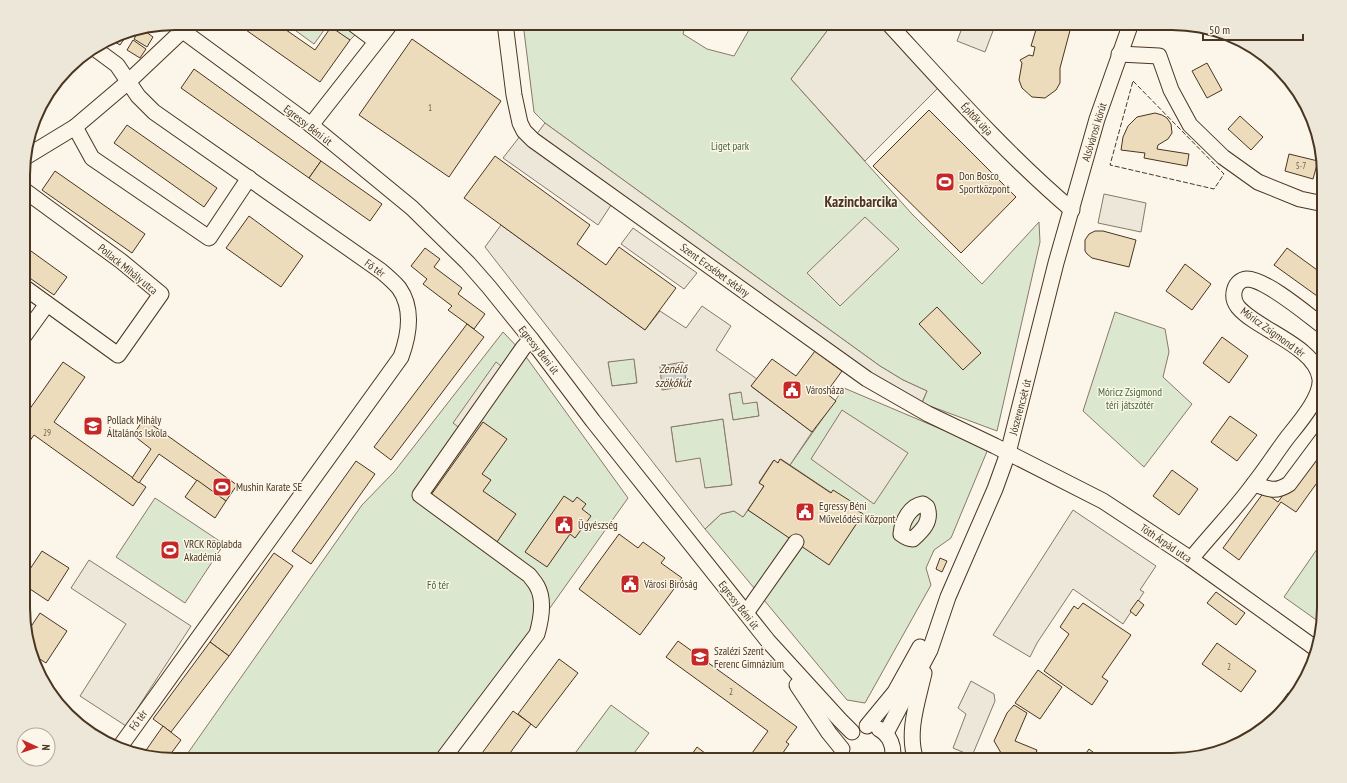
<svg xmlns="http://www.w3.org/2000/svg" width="1347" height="783" font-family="'PT Sans Narrow',sans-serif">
<rect width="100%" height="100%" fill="#fbf6e9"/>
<!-- green -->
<g fill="#dce7d0" stroke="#887966">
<path d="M285,23h60l13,9 -8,8 -23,-14 -13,18z"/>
<path d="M523,23h163l-3,11 24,15 27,7 19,-33h80l-42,56 121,135 70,70 57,-62 1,20 -43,189 -75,-28 5,-12 -24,-11 -23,-14 -97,-70 -238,-173 -11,-11z"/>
<path d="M1115,312l50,17 4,23 -6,25 29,27 -48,63 -61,-56z"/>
<path d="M503,332l21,22 104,144 -186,262h-259l179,-255 32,-33z"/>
<path d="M634,358l3,25 -25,3 -4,-24z"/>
<path d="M844,388l144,61 -37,89 -17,12 -8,18 5,17 -66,118 -18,-3 -142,-171 16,-15 13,-3 9,6 5,-7 81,54 34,-50 -73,-49z"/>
<path d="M742,392l15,10 2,14 -26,4 -4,-26z"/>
<path d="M723,419l9,66 -27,3 -29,-26 -5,-35z"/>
<path d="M155,498l69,46 -39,59 -69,-46z"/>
<path d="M1324,539v79l-2,6 -38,-27z"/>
<path d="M611,705l38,28 -20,27h-59z"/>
</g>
<!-- parking -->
<g fill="#ede7d9" stroke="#887966" fill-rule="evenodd">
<path d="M833,23h55l55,60 -78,78 -74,-82z"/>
<path d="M964,23h32l-11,29 -28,-11z"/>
<path d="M545,123l238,173 97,70 23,14 24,11 -8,18 -304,-210 -17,26 -95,-67 21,-27 9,8z"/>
<path d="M1104,194l42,9 -5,29 -43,-9z"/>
<path d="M865,217l34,32 -59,57 -33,-33z"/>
<path d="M501,225l144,105 15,-19 26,17 16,-22 29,20 -15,24 41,29 -5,8 60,45 -22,33 -9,-6 -3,4 -5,-2 -14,21 5,4 -21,31 -9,-6 -13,3 -16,15 -220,-282zM634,359l3,24 -25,3 -4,-24zM741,392l2,12 14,-2 2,14 -26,4 -4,-26zM723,419l9,66 -27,3 -5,-30 -24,4 -5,-35z"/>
<path d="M633,228l64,45 -13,16 -63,-45z"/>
<path d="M496,362l11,9 -42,61 -12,-9z"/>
<path d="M842,410l66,43 -34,51 -63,-45z"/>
<path d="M1073,510l83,56 -16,24 4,2 -21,32 -50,-35 -36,54 -7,14 -37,-22z"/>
<path d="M89,560l102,66 -65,100 -46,-30 46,-72 -55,-36z"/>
<path d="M971,681l23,13 1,7 -23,55 -19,-8 13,-34 -8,-6z"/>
</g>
<!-- water -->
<path fill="#c9cecd" stroke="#887966" d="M683,362l4,24 -25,4 -2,-24z"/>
<!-- building -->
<g fill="#ecdcbc" stroke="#4a3520">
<path d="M236,23h40l39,27 16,-23 19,13 -30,42z"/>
<path d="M734,23h13l-3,6z"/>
<path d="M1038,23h34l-12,45v15l-4,7 -11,8 -13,-1 -10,-9 -3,-8 3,-17 -2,-3 9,-5 4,1 2,-9 -4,-1z"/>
<path d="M1181,24l18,2 -1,4 -17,-1z"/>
<path d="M142,29l11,8 -6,10 -13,-8 5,-9z"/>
<path d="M129,32l-9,13 -10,-6 7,-5z"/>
<path d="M412,39l89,62 -52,76 -90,-62z"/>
<path d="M133,40l13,9 -6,9 -13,-8z"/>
<path d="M1207,63l15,27 -15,8 -15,-27z"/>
<path d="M69,68l2,1 -21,32 -4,-3z"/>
<path d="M194,69l127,92 -12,17 -128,-90z"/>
<path d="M929,110l87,87 -55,56 -88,-87z"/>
<path d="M1155,113l7,2 5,3 4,6 1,9 -4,6 -10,6 -1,4 32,5 -2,12 -43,-8 1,-5 -24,-3 2,-13 5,-11 9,-9z"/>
<path d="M1240,116l23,21 -12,13 -23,-21z"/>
<path d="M127,125l90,63 -13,19 -90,-64z"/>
<path d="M1289,154l29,7 -5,18 -28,-8z"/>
<path d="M495,156l95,69 -13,19 29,21 13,-18 57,41 -31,42 -181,-132z"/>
<path d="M321,161l61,43 -12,17 -61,-43z"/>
<path d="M55,171l90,63 -13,19 -90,-63z"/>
<path d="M249,216l54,40 -22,31 -55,-39z"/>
<path d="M1095,231h8l33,9 -7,27 -37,-9 -5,-4 -2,-3v-11l4,-6z"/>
<path d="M24,246l43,31 -13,18 -30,-21z"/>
<path d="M425,248l15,11 -6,8 28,21 -4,6 27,20 -11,15 -26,-19 4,-4 -29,-22 4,-5 -16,-13z"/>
<path d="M1287,248l37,27v26l-50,-36z"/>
<path d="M1185,264l26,20 -19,26 -26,-19z"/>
<path d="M937,307l44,46 -18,17 -44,-46z"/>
<path d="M467,324l17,13 -93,123 -17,-13z"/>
<path d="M1222,337l26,19 -19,27 -26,-20z"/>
<path d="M815,351l27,20 -16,22 10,8 -24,31 -61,-46 21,-27 24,17z"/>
<path d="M63,362l22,15 -31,45 92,65 -13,19 -99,-71 -10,14v-18l2,-2 -2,-2v-10z"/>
<path d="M1230,416l27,19 -20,26 -26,-19z"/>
<path d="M144,419l93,66 -11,16 -67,-47 -20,29 -7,-5 19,-29 -18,-14z"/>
<path d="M483,422l24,17 -25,35 9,6 -8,11 33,23 -19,28 -66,-47z"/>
<path d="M1321,443l3,2v28l-28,39 -15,-10 -42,58 -16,-12 41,-56 14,10z"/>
<path d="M780,459l51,34 2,-3 19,12 -2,4 13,8 -34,51 -81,-55 16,-24 -5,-3 15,-23 4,3z"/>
<path d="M356,461l19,13 -64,90 -19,-13z"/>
<path d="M1172,470l26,19 -19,26 -26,-19z"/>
<path d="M197,480l29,21 -11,17 -30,-21z"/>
<path d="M564,496l9,6 4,-5 9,7 -4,5 9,7 -16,22 -5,-4 -23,33 -22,-15z"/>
<path d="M619,534l19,14 5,-6 22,16 -4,5 21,15 -42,57 -61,-46z"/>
<path d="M42,551l27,17 -21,33 -24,-16v-7z"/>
<path d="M274,553l19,13 -64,90 -19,-14z"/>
<path d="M940,558l7,3 -5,11 -6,-3z"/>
<path d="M1216,592l29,21 -9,12 -29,-22z"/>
<path d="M1138,600l6,5 -8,11 -6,-5z"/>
<path d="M1083,603l48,32 -29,42 6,4 -16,24 -48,-34 25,-37 -9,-7 14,-21 4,3z"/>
<path d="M40,613l27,18 -21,32 -11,-7 -9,-22z"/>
<path d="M678,641l119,86 -11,15 3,2 -11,16h-31l21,-29 -102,-74z"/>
<path d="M210,642l19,14 -58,76 -18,-13z"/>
<path d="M1217,643l39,28 -15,21 -39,-28z"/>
<path d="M559,659l19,14 -42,55 -18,-14z"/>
<path d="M1038,670l24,17 -22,32 -25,-16z"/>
<path d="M1288,693l6,4 -15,19 -6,5 -3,-3z"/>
<path d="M1014,705l13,8 -12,28 22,9 -3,10h-27l-3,-2 -10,-17 13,-28z"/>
<path d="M513,711l18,13 -26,36h-28z"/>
<path d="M163,726l18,14 -14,19 -25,-3z"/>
<path d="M697,747l17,13h-26z"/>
<path d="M1089,749l13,10 -1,1h-20z"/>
</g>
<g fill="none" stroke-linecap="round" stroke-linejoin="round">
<defs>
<g id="minor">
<path d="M172,23l139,102 101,83 56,55 21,24 42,52 62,82 175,220 72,79 12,12"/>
<path d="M352,23l24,18"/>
<path d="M505,23l9,72 6,28 4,8 9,9 334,239 61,35 67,32 108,55 88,58 124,89"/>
<path d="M888,23c59,64 117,130 184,187"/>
<path d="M94,48l23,17 21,31 16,16 227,159c6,5 13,11 18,17 15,21 10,47 2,69l-282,391"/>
<path d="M1119,54l40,2 12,34 19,35 33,32 35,25 42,17 24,5"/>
<path d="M311,125l80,-102"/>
<path d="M75,127l17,31 117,80 40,-60"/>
<path d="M24,158l51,-31 53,-45 54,-51"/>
<path d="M24,190l97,71 40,33 -43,61 -94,-68"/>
<path d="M24,336l23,-32"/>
<path d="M1254,484c15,5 21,9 35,0l35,-47"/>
<path d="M923,504l4,3c5,14 -4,23 -14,32 -5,0 -8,-2 -12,-5 1,-13 9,-28 22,-30z"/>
<path d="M1191,559c20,-25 43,-48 62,-74 12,-15 22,-31 34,-47 11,-14 35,-41 33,-59 -4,-33 -63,-49 -82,-72 -8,-10 -4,-27 9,-28 19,0 61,36 77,48"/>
<path d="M746,613l50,-71"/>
<path d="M797,685l32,48 13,16"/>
<path d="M867,726l28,-34 25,-45"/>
<path d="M879,729c11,6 16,18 13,31"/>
<path d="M886,733l44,-83 18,-53 47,-108 13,-36 48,-190 41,-144 34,-96"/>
<path d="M442,760l95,-126c4,-14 8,-34 0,-48 -2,-4 -5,-7 -8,-11l-109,-80 103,-147 8,-9"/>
<path d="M916,760c-10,-27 2,-60 8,-87"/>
</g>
</defs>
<!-- minor casing -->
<use href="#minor" stroke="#4a3520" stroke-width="17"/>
<!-- minor -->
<use href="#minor" stroke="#fbf6e9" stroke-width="15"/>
<!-- fence -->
<path stroke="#4a3520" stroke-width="1" stroke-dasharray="5 2" stroke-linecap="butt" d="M1133,81l91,93 -10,15 -104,-24z"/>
</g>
<!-- icons -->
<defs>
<symbol id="stadium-square" viewBox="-11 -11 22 22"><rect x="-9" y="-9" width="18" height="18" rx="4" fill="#c62828" stroke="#fbf6e9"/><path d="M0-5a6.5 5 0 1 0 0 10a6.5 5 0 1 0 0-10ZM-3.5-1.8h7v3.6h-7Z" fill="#fff"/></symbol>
<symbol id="civic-square" viewBox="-11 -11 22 22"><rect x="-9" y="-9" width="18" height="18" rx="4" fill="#c62828" stroke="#fbf6e9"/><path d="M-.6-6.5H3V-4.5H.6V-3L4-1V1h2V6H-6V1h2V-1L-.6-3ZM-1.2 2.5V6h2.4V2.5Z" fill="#fff"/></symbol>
<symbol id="school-square" viewBox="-11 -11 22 22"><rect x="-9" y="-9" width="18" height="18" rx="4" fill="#c62828" stroke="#fbf6e9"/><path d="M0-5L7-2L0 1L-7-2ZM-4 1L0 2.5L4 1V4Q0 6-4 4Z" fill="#fff"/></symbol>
</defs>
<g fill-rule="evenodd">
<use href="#stadium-square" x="934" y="171" width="22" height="22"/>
<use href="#civic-square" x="781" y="379" width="22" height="22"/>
<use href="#school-square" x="82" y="415" width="22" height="22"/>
<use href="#stadium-square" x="211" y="476" width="22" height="22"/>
<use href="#civic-square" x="794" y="501" width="22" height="22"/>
<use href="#civic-square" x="553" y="514" width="22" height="22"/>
<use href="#stadium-square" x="159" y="539" width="22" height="22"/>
<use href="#civic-square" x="619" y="573" width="22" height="22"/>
<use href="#school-square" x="689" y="646" width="22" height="22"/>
</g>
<g text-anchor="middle" stroke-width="3" stroke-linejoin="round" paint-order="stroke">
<!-- number labels -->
<g font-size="9" fill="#725f47">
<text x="430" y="111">1</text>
<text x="1301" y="169">5-7</text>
<text x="47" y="436">29</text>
<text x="1229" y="670">2</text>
<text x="731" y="695">2</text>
</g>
<!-- street labels -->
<g font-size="11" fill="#4a3520" stroke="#fbf6e9">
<text transform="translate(977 119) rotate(47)" y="4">Építők útja</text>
<text transform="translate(308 125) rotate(38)" y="4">Egressy Béni út</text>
<text transform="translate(1094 132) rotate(-73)" y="4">Alsóvárosi körút</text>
<text transform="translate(375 268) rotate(36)" y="4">Fő tér</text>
<text transform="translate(128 269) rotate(39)" y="4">Pollack Mihály utca</text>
<text transform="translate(715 270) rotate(36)" y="4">Szent Erzsébet sétány</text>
<text transform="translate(1273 332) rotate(36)" y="4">Móricz Zsigmond tér</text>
<text transform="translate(539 350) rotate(52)" y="4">Egressy Béni út</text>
<text transform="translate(1020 407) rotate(-75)" y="4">Jószerencsét út</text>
<text transform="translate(1166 543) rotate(34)" y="4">Tóth Árpád utca</text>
<text transform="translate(739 605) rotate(52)" y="4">Egressy Béni út</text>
<text transform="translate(138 720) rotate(-54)" y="4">Fő tér</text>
</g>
<!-- park labels -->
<g font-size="11" fill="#436837" stroke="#fbf6e9">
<text x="730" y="150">Liget park</text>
<text x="1130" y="396">Móricz Zsigmond<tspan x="1130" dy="13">téri játszótér</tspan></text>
<text x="438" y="589">Fő tér</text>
</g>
<!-- poi labels -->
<g font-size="11" fill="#4a3520" stroke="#fbf6e9" text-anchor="start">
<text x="959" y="180">Don Bosco<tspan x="959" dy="13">Sportközpont</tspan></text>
<text x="806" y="394">Városháza</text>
<text x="107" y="424">Pollack Mihály<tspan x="107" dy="13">Általános Iskola</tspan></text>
<text x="236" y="491">Mushin Karate SE</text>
<text x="819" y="510">Egressy Béni<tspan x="819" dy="13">Művelődési Központ</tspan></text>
<text x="578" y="529">Ügyészség</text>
<text x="184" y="548">VRCK Röplabda<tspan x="184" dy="13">Akadémia</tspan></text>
<text x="644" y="588">Városi Biróság</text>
<text x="714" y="655">Szalézi Szent<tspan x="714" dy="13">Ferenc Gimnázium</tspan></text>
</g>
<!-- water labels -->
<g font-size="12" font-style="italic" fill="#4a3520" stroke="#fbf6e9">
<text x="673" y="373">Zenélő<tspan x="673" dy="14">szökőkút</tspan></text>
</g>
<!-- district labels -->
<g font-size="15" font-weight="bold" fill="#4a3520" stroke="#fbf6e9">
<text x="861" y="207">Kazincbarcika</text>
</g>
</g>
<!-- crop -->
<path d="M0 0H1347V783H0ZM175 30H1172A145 145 0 0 1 1317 175V608A145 145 0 0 1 1172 753H175A145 145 0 0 1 30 608V175A145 145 0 0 1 175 30Z" fill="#ede7d9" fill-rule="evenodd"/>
<path fill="none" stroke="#4a3520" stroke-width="2" d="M175 30H1172A145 145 0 0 1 1317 175V608A145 145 0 0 1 1172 753H175A145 145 0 0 1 30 608V175A145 145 0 0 1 175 30Z"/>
<!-- north arrow -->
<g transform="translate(36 747) rotate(93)"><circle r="19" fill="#fbf6e9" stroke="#b4a999"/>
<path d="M0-3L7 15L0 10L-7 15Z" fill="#c62828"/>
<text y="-6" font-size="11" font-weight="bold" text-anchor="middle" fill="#4a3520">N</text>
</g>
<!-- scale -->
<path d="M1203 34v6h100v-6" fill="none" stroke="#4a3520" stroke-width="2"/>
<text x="1209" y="34" font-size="12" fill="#4a3520" stroke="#fbf6e9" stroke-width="3" paint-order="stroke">50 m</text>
</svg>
